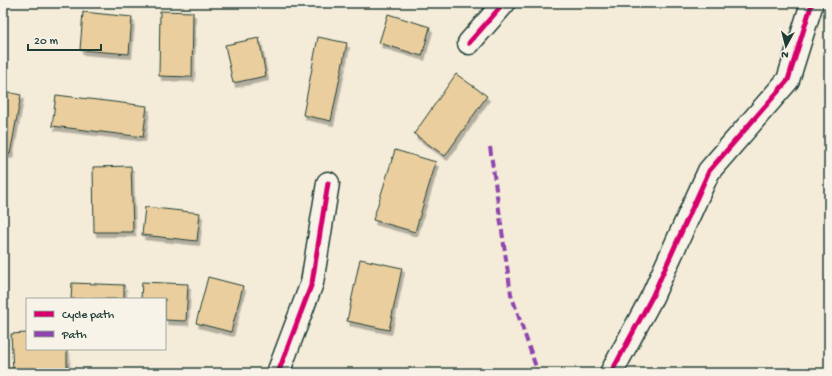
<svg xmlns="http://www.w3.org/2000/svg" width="832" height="376" font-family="'Gochi Hand',sans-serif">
<defs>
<filter id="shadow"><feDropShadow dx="2.5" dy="4.5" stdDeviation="0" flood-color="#0004"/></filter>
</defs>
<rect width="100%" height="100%" fill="#f4ecd9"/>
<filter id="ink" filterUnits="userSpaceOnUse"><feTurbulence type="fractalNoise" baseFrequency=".025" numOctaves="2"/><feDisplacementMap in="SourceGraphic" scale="8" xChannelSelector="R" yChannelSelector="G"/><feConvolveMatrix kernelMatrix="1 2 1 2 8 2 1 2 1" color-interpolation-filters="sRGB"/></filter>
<g filter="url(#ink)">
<!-- building -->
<g fill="#eace9e" stroke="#1f3d34" filter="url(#shadow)">
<path d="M160,11l33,1 -1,65 -33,-1z"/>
<path d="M83,12l49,5 -3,37 -49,-4z"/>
<path d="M388,14l42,13 -8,29 -43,-13z"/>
<path d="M318,37l29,6 -16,78 -28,-6z"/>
<path d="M259,38l7,38 -33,7 -8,-38z"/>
<path d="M828,60h1v11l-3,-1z"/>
<path d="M456,74l31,22 -42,60 -31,-22z"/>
<path d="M827,75h2v19l-5,-1z"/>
<path d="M3,91l18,4 -11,59 -7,-1z"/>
<path d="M56,95l91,11 -4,31 -91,-11z"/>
<path d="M395,150l41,12 -21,70 -42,-12z"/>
<path d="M131,166l2,66h-39l-1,-65z"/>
<path d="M145,207l55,6 -3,28 -55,-6z"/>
<path d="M360,259l42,9 -13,62 -42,-9z"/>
<path d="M208,277l35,9 -12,46 -35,-9z"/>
<path d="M142,282l46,2 -2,37 -21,-1v-21h-24z"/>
<path d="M72,283l52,2v14h-53z"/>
<path d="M27,333v16h40v20l-54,1 -2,-36z"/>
</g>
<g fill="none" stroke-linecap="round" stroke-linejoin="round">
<defs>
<g id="minor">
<path d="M469,43l35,-40"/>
<path d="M278,373l34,-90 16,-100"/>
<path d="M611,373l41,-76 57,-126 79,-91 24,-77"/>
</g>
</defs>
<!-- minor casing -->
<use href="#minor" stroke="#1f3d34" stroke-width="25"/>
<!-- minor -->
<use href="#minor" stroke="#f7f3e8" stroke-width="22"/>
<!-- quiet -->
<path stroke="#8e44ad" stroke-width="4" stroke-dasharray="8 4" stroke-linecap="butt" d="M490,147l21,147 27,79"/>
<defs>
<g id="cycleway">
<path d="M469,43l35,-40"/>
<path d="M278,373l34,-90 16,-100"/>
<path d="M611,373l41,-76 57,-126 79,-91 24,-77"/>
</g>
</defs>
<!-- cycleway casing -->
<use href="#cycleway" stroke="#f7f3e8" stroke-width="8"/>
<!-- cycleway -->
<use href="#cycleway" stroke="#d6006c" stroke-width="5"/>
</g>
</g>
<!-- margin -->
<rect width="832" height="376" fill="none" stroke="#f7f3e8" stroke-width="16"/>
<rect x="8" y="8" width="816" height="360" fill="none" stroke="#1f3d34" stroke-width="1.5" filter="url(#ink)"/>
<!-- legend -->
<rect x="26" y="298" width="140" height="52" fill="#f7f3e8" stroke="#a1aaa0"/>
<rect x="34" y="311" width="20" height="6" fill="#d6006c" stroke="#a1aaa0"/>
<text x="62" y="318" font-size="12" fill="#1f3d34">Cycle path</text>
<rect x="34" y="331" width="20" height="6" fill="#8e44ad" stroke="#a1aaa0"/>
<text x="62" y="338" font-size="12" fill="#1f3d34">Path</text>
<!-- north arrow -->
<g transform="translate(786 46) rotate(187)" stroke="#f7f3e8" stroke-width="3" paint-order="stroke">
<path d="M0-3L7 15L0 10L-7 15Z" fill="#1f3d34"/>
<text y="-6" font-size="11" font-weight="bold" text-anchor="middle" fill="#1f3d34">N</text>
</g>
<!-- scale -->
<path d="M28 44v6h73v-6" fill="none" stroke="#1f3d34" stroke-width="2"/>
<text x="34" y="44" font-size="12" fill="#1f3d34" stroke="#f7f3e8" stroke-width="3" paint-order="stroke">20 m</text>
</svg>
